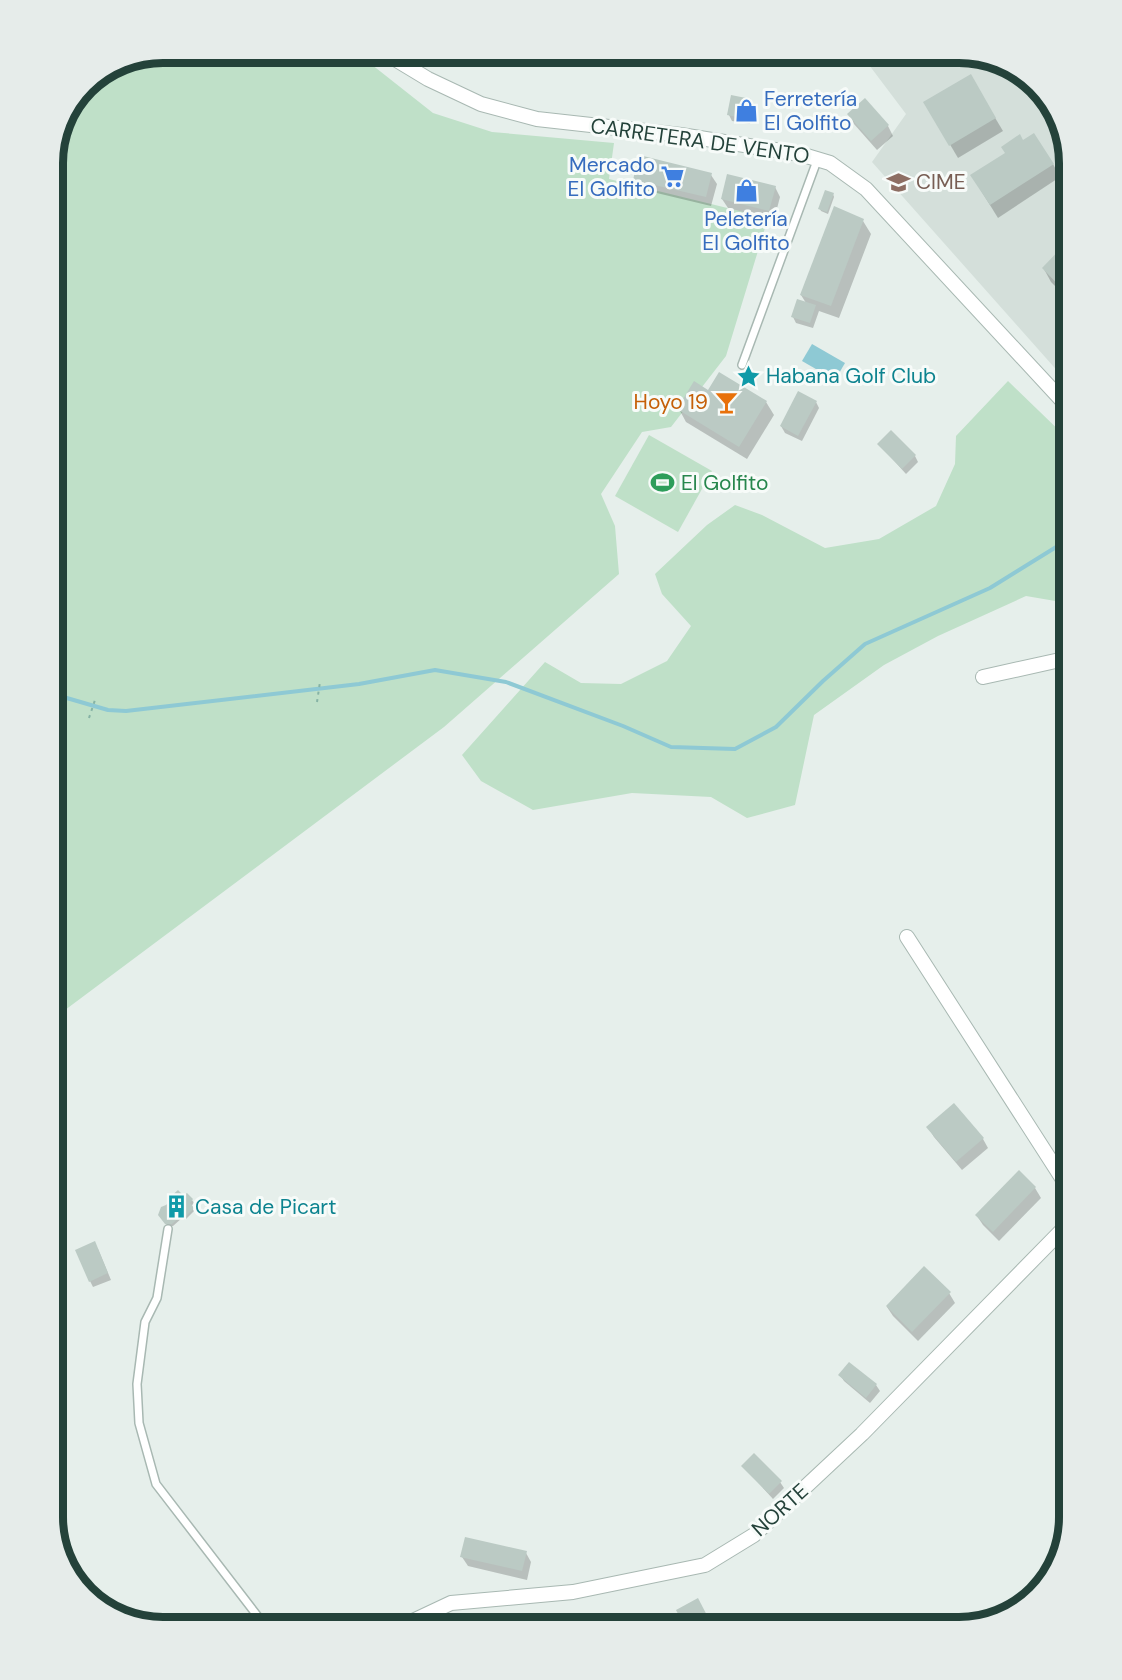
<svg xmlns="http://www.w3.org/2000/svg" width="1122" height="1680" font-family="'DM Sans',sans-serif">
<rect width="100%" height="100%" fill="#e6efeb"/>
<!-- built -->
<path fill="#d4dfda" d="M860,53h106l49,14 40,41 14,55v221l-197,-222 34,-48z"/>
<!-- green -->
<g fill="#bfe0c8">
<path d="M163,53h194l76,60 59,19 122,11 -5,36 159,39 -42,138 -55,71 -29,5 -41,62 14,32 4,48 -175,153 -391,292v-863l32,-71 36,-24z"/>
<path d="M1008,381l61,59v161l-2,2 -41,-7 -88,40 -54,29 -70,50 -19,90 -48,13 -36,-21 -79,-4 -99,17 -52,-29 -19,-26 83,-93 36,21 40,1 46,-23 24,-35 -29,-32 -7,-20 52,-49 28,-20 27,10 63,33 54,-9 57,-33 19,-42 1,-28z"/>
<path d="M649,435l63,36 -34,61 -63,-36z"/>
</g>
<!-- water -->
<path fill="#8ec9d4" d="M812,344l33,19 -10,17 -33,-19z"/>
<!-- shadow -->
<g fill="#0003">
<path d="M970,76l33,55 -45,27 -33,-56z"/>
<path d="M750,100l4,7 -4,17 -18,-3 -3,-6z"/>
<path d="M849,114l39,12 5,10 -16,14 -23,-26z"/>
<path d="M1023,142l30,22 7,13 -62,41 -18,-29z"/>
<path d="M711,175l6,9 -6,22 -71,-17 -6,-10z"/>
<path d="M775,187l5,10 -6,23 -46,-12 -6,-9z"/>
<path d="M833,194l1,3 -6,17 -7,-3 -1,-2z"/>
<path d="M863,221l8,13 -32,84 -20,-7 -6,17 -17,-5 -3,-6 13,-14 -5,-8z"/>
<path d="M1069,242v58l-18,-18 -7,-13z"/>
<path d="M708,392l58,10 8,13 -27,44 -61,-37 -7,-13z"/>
<path d="M816,402l3,6 -17,33 -17,-8 -4,-7z"/>
<path d="M879,444l36,12 3,6 -12,12z"/>
<path d="M928,1127l55,12 5,9 -26,22 -28,-33z"/>
<path d="M1019,1172l16,16 6,10 -42,43 -16,-16 -6,-9z"/>
<path d="M192,1200l2,3 -3,3 3,5 -9,9 -3,-2 -9,8h-5l-6,-8z"/>
<path d="M53,1230l6,9 -6,7z"/>
<path d="M98,1249l13,31 -18,7 -3,-6z"/>
<path d="M949,1293l6,10 -37,38 -25,-25 -6,-9z"/>
<path d="M849,1364l27,21 4,6 -10,12 -26,-22 -4,-6z"/>
<path d="M743,1466l37,16 4,6 -11,11z"/>
<path d="M526,1553l5,9 -4,18 -59,-14 -6,-9z"/>
</g>
<g fill="none" stroke-linecap="round" stroke-linejoin="round">
<!-- stream -->
<path stroke="#8ec9d4" stroke-width="4" d="M53,694l55,16 18,1 233,-27 76,-14 71,12 117,44 48,21 64,2 41,-22 47,-46 42,-37 125,-56 71,-44 8,-8"/>
</g>
<!-- building -->
<g fill="#bbcac4">
<path d="M971,74l25,44 -47,28 -26,-44z"/>
<path d="M731,95l20,4 -4,20 -20,-4z"/>
<path d="M865,98l24,27 -18,16 -24,-27z"/>
<path d="M1034,133l20,31 -64,41 -20,-30 35,-22 -4,-6 19,-13 3,6z"/>
<path d="M639,155l73,18 -6,24 -73,-17z"/>
<path d="M727,174l49,12 -7,25 -48,-12z"/>
<path d="M825,190l9,3 -7,19 -9,-3z"/>
<path d="M1069,191v20l-9,-11z"/>
<path d="M834,206l30,13 -33,87 -31,-11z"/>
<path d="M1069,240v56l-27,-28z"/>
<path d="M797,299l19,6 -6,18 -19,-6z"/>
<path d="M719,372l48,29 -28,46 -62,-38 17,-28 14,9z"/>
<path d="M798,391l19,10 -19,35 -18,-10z"/>
<path d="M891,430l25,25 -14,14 -25,-25z"/>
<path d="M954,1103l30,35 -28,24 -30,-35z"/>
<path d="M1019,1170l17,17 -43,45 -18,-17z"/>
<path d="M178,1190l5,5 4,-2 6,6 -3,4 4,5 -11,11 -3,-2 -8,7h-7l-7,-9 3,-8 5,-2 3,-3 -2,-2z"/>
<path d="M95,1241l13,32 -19,9 -14,-32z"/>
<path d="M924,1266l27,26 -39,40 -26,-26z"/>
<path d="M849,1362l28,22 -11,14 -28,-23z"/>
<path d="M754,1453l28,28 -13,13 -28,-28z"/>
<path d="M465,1537l62,14 -5,20 -62,-14z"/>
<path d="M698,1598l15,29h-28l-9,-17z"/>
</g>
<g fill="none" stroke-linecap="round" stroke-linejoin="round">
<defs>
<g id="lane">
<path d="M742,365l76,-207"/>
<path d="M168,1229l-11,69 -12,24 -8,62 2,39 17,61 110,143"/>
</g>
<g id="street">
<path d="M385,53l43,26 53,25 56,15 144,16 119,19 30,9 36,26 203,219"/>
<path d="M983,677l86,-19"/>
<path d="M907,937l162,252"/>
<path d="M400,1627l51,-24 122,-11 132,-27 49,-30 108,-101 207,-211"/>
</g>
</defs>
<!-- lane casing -->
<use href="#lane" stroke="#a8b8b2" stroke-width="10"/>
<!-- street casing -->
<use href="#street" stroke="#a8b8b2" stroke-width="16"/>
<!-- path -->
<g stroke="#86b3a5" stroke-width="2" stroke-dasharray="3 4.5" stroke-linecap="butt">
<path d="M317,702l3,-20"/>
<path d="M89,718l7,-21"/>
</g>
<!-- lane -->
<use href="#lane" stroke="#fff" stroke-width="7"/>
<!-- street -->
<use href="#street" stroke="#fff" stroke-width="14"/>
</g>
<!-- icons -->
<defs>
<symbol id="shop-bare" viewBox="-9 -9 18 18"><path d="M-5-2.5h2.3a2.7 3.5 0 0 1 5.4 0H5L5.5 6h-11ZM-1.5-2.5h3a1.5 2.3 0 0 0-3 0Z" fill="#3f7fe0" stroke="#f7fbf9" stroke-width="2.5" paint-order="stroke"/></symbol>
<symbol id="supermarket-bare" viewBox="-9 -9 18 18"><path d="M-6-5.5h2.5l.6 2H6L4.5 2H-2.5L-4.4-4H-6ZM-1.5 3.2a1.3 1.3 0 1 0 .1 0ZM3 3.2a1.3 1.3 0 1 0 .1 0Z" fill="#3f7fe0" stroke="#f7fbf9" stroke-width="2.5" paint-order="stroke"/></symbol>
<symbol id="university-bare" viewBox="-9 -9 18 18"><path d="M0-5L7-2L0 1L-7-2ZM-4 1L0 2.5L4 1V4Q0 6-4 4Z" fill="#8d6e63" stroke="#f7fbf9" stroke-width="2.5" paint-order="stroke"/></symbol>
<symbol id="sight-bare" viewBox="-9 -9 18 18"><path d="M0-6L1.8-2.2L6-1.7L2.9 1.2L3.7 5.4L0 3.3L-3.7 5.4L-2.9 1.2L-6-1.7L-1.8-2.2Z" fill="#0f9aa8" stroke="#f7fbf9" stroke-width="2.5" paint-order="stroke"/></symbol>
<symbol id="bar-bare" viewBox="-9 -9 18 18"><path d="M-6-5H6L.8 .8V4.5H3.5V6h-7V4.5H-.8V.8Z" fill="#e8710a" stroke="#f7fbf9" stroke-width="2.5" paint-order="stroke"/></symbol>
<symbol id="stadium-bare" viewBox="-9 -9 18 18"><path d="M0-5a6.5 5 0 1 0 0 10a6.5 5 0 1 0 0-10ZM-3.5-1.8h7v3.6h-7Z" fill="#2e9e5b" stroke="#f7fbf9" stroke-width="2.5" paint-order="stroke"/></symbol>
<symbol id="building-bare" viewBox="-9 -9 18 18"><path d="M-4-6H4V6H1V3H-1V6H-4ZM-2.5-4.3h1.7v1.8h-1.7ZM.8-4.3h1.7v1.8H.8ZM-2.5-1h1.7V.8h-1.7ZM.8-1h1.7V.8H.8Z" fill="#0f9aa8" stroke="#f7fbf9" stroke-width="2.5" paint-order="stroke"/></symbol>
</defs>
<g fill-rule="evenodd">
<use href="#shop-bare" x="730" y="94" width="33" height="33"/>
<use href="#supermarket-bare" x="656" y="160" width="33" height="33"/>
<use href="#university-bare" x="882" y="166" width="33" height="33"/>
<use href="#shop-bare" x="730" y="174" width="33" height="33"/>
<use href="#sight-bare" x="732" y="360" width="33" height="33"/>
<use href="#bar-bare" x="710" y="386" width="33" height="33"/>
<use href="#stadium-bare" x="646" y="466" width="33" height="33"/>
<use href="#building-bare" x="160" y="1190" width="33" height="33"/>
</g>
<g text-anchor="middle" stroke-width="6" stroke-linejoin="round" paint-order="stroke">
<!-- shop labels -->
<g font-size="21" fill="#366cbe" stroke="#f7fbf9" text-anchor="start">
<text x="764" y="106">Ferretería<tspan x="764" dy="24">El Golfito</tspan></text>
<text x="655" y="172" text-anchor="end">Mercado<tspan x="655" dy="24">El Golfito</tspan></text>
<text x="746" y="226" text-anchor="middle">Peletería<tspan x="746" dy="24">El Golfito</tspan></text>
</g>
<!-- street labels -->
<g font-size="21" fill="#24423a" stroke="#f7fbf9">
<text transform="translate(700 141) rotate(8)" y="7">CARRETERA DE VENTO</text>
<text transform="translate(780 1510) rotate(-42)" y="7">NORTE</text>
</g>
<!-- education labels -->
<g font-size="21" fill="#785e54" stroke="#f7fbf9" text-anchor="start">
<text x="916" y="189">CIME</text>
</g>
<!-- culture labels -->
<g font-size="21" fill="#0d838f" stroke="#f7fbf9" text-anchor="start">
<text x="766" y="383">Habana Golf Club</text>
<text x="195" y="1214">Casa de Picart</text>
</g>
<!-- food labels -->
<g font-size="21" fill="#c56008" stroke="#f7fbf9" text-anchor="end">
<text x="708" y="409">Hoyo 19</text>
</g>
<!-- leisure labels -->
<g font-size="21" fill="#27864d" stroke="#f7fbf9" text-anchor="start">
<text x="681" y="490">El Golfito</text>
</g>
</g>
<!-- crop -->
<path d="M0 0H1122V1680H0ZM163 63H959A100 100 0 0 1 1059 163V1517A100 100 0 0 1 959 1617H163A100 100 0 0 1 63 1517V163A100 100 0 0 1 163 63Z" fill="#e6ecea" fill-rule="evenodd"/>
<path fill="none" stroke="#24423a" stroke-width="8" d="M163 63H959A100 100 0 0 1 1059 163V1517A100 100 0 0 1 959 1617H163A100 100 0 0 1 63 1517V163A100 100 0 0 1 163 63Z"/>
</svg>
